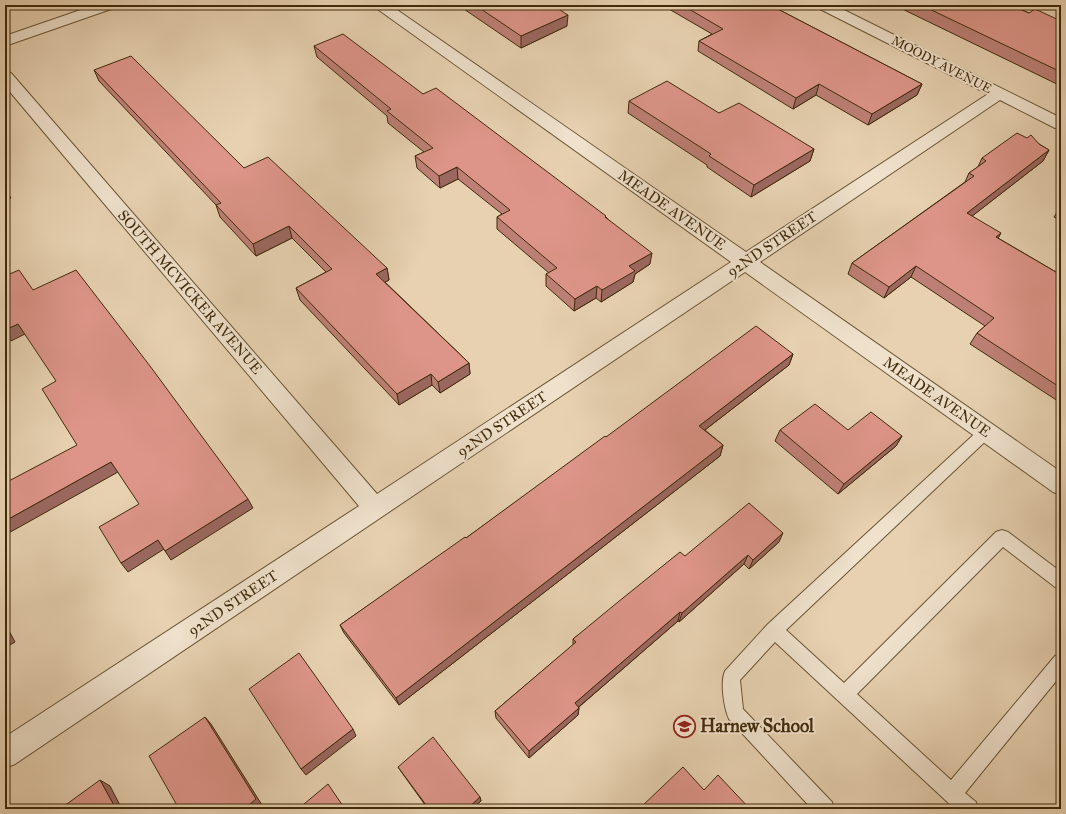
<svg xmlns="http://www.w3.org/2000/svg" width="1066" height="814" font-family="'IM FELL Great Primer',serif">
<rect width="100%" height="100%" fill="#e7d1b1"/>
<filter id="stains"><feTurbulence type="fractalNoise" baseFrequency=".005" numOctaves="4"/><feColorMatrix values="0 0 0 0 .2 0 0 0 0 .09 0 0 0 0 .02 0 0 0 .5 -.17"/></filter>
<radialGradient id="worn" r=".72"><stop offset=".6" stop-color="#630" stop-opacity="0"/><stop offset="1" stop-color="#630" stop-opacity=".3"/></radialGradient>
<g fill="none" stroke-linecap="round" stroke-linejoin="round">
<defs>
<path id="lane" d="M986,426l5,2 2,4 -2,4 -205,194 58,53 152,-151 6,-2 6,2 53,40v17l-6,-2 -52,-40 -146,147 94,86 104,-124 6,-2v21l-96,118 11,9 2,7h-23l-180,-167 -35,38 3,29 89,93 2,7h-22l-83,-90c-5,-11 -9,-37 -4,-48l43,-47 213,-196z"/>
<g id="street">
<path d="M95,5h21l-2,3 -109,38v-10z"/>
<path d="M374,5h16l356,247 242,-158 -170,-86 -2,-3h18l227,113v11l-6,-1 -55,-28 -240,162 301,210v23l-8,-3 -308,-220 -730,492 -10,4v-31l354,-231 -354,-420v-15l6,2 366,421 354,-232 -355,-254z"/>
</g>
</defs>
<!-- lane casing -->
<use href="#lane" stroke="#6a5434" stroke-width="2"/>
<!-- street casing -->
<use href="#street" stroke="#6a5434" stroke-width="2"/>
<!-- lane -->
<use href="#lane" fill="#efe1cc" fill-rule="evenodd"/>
<!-- street -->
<use href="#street" fill="#efe1cc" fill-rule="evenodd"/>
</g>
<!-- wall -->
<g fill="#be8076" stroke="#402a0a">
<path d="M458,5h94l15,21 -46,22z"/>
<path d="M662,5h108l152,79 -5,11 -49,30 -52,-30 -23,14 -95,-58 1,-10 13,-7z"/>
<path d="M894,5h116l19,8 32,8v65z"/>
<path d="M314,46l109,48 183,123 44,47 -15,10 -2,8 -32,20 -5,-4 -22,13 -28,-25v-12l3,-1 -52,-44v-12l5,-3 -44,-35 -18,9 -23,-20 -2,-12 9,-4 -36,-29 -1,-7 -70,-59z"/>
<path d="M94,70l150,98 143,100 2,12 -4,2 84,81 1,11 -30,19 -8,-8 -33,20 -99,-105 -4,-12 30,-16 -34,-34 -36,18 -36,-39 -4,-12 -117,-124z"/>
<path d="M629,101l90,12 95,36 -4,12 -59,36 -44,-30v-2l-79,-52z"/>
<path d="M1039,144l10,6 -6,11 -71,55 26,22 63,37v128l-91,-59 7,-11 8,-7 -74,-49 -27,21 -36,-24 4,-11 113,-81 4,-9 9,-6 4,-9z"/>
<path d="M1061,206v15l-7,-4z"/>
<path d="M793,354l-4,11 -84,65 18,15 -3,11 -321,249 -55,-72 -4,-8 126,-87 140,-101z"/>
<path d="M780,430h68l54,6 -6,10 -58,48 -63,-53z"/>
<path d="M779,542l-30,27 -5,-5 -65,58 -1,-1 -99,86 -1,8 -49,43 -33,-40 -1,-7 78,-66v-6l112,-83z"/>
<path d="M398,767l82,30 1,4 -10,8h-43l-28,-39z"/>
</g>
<!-- shaded-wall -->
<g fill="#9b6860" stroke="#402a0a">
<path d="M568,15l-1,11 -46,22v-12z"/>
<path d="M819,84l-3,11 -23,14 3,-11z"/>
<path d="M922,84l-5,11 -49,30 4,-11z"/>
<path d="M814,149l-4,12 -59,36 3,-12z"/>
<path d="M1049,150l-6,11 -81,63 5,-11z"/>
<path d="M457,167l1,12 -18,9 -1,-12z"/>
<path d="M5,188l6,10 -6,3z"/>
<path d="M289,226l3,12 -36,18 -3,-12z"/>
<path d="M1001,233l-6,11 1,-7z"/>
<path d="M652,253l-2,11 -15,10 -2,8 -32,20 1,-12 27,-24z"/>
<path d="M916,266l-5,11 -27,21 5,-11z"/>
<path d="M387,268l2,12 -11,6 -2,-12z"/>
<path d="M597,286l-1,12 -22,13 1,-12z"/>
<path d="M18,324l7,10 -14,7 -6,-8v-3z"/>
<path d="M793,354l-4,11 -92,71 2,-10z"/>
<path d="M469,363l1,11 -30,19 -2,-11z"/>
<path d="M431,374l1,11 -33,20 -2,-11z"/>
<path d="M902,436l-6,10 -58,48 6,-10z"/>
<path d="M723,445l-3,11 -321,249 -3,-7z"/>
<path d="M111,462l7,10 -113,63v-14z"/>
<path d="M248,499l5,9 -82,52 -6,-9z"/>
<path d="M783,533l-4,9 -30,27 4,-9z"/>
<path d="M158,540l6,9 -36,23 -7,-9z"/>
<path d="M748,555l-4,9 -65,58 3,-9z"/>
<path d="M680,612l-2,9 -104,90 1,-8z"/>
<path d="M5,623l10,19 -10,6z"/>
<path d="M579,708l-1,7 -49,43v-7z"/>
<path d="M205,717l6,7 51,81 -5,4h-13z"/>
<path d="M353,729l3,7 -50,39 -5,-6z"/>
<path d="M100,780l10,6 12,23h-6z"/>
<path d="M480,797l1,4 -10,8h-4z"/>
</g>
<!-- building -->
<g fill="#dd9589" stroke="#402a0a">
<path d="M475,5h77l16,10 -47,21z"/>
<path d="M682,5h88l152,79 -50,30 -53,-30 -23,14 -97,-57 24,-12z"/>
<path d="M921,5h89l19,8 6,-4 26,12v51z"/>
<path d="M343,34l80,60 13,-6 170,128 -1,1 47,36 -23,13 6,5 -33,19 -5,-4 -22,13 -29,-25 11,-6 -60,-51 13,-7 -53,-43 -18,9 -24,-20 18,-8 -46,-37 4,-2 -77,-63z"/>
<path d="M131,56l113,112 24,-11 119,111 -11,6 93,89 -31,19 -7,-8 -34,20 -101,-106 36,-19 -43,-43 -36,18 -37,-39 5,-2 -127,-133z"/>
<path d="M667,81l52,32 20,-10 75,46 -60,36 -45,-29 2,-2 -82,-53z"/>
<path d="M1017,133l10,5 4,-3 8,9 10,6 -82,63 34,20 -5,4 65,38v113l-84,-55 17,-15 -78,-52 -27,21 -37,-24 122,-87 -5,-3 17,-12 -4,-3z"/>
<path d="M19,270l14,20 43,-20 74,96 98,133 -83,52 -7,-11 -37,23 -22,-36 40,-23 -28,-42 -106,59v-38l72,-38 -35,-56 14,-8 -38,-57 -13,6v-54z"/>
<path d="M756,326l37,28 -94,72 24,19 -327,253 -56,-73 125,-88 1,1 139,-102 1,1z"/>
<path d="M815,404l33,26 23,-18 31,24 -58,48 -64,-54z"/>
<path d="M749,503l34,30 -30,27 -5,-5 -66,58 -2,-1 -105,91 4,5 -50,43 -34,-40 81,-69 -3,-3 45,-37 62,-50 5,4z"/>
<path d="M299,653l54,76 -52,40 -52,-80z"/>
<path d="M205,717l51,82 -12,10h-65l-30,-53z"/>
<path d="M433,737l47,60 -13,12h-38l-31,-42z"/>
<path d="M683,767l21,23 14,-15 32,34h-111z"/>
<path d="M100,780l16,29h-56z"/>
<path d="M328,784l17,25h-47z"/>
</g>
<!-- icons -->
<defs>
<symbol id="school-ring" viewBox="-11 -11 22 22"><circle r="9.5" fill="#efe1cc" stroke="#8f2418" stroke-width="1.5"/><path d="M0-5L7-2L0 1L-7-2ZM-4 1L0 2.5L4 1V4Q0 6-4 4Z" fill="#8f2418"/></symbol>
</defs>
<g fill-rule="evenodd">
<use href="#school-ring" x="672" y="714" width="25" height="25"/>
</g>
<g text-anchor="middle" stroke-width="4" stroke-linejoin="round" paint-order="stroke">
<!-- far-street labels -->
<g font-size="13" fill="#402a0a" stroke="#efe1cc">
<text transform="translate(942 64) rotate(27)" y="5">MOODY AVENUE</text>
</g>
<!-- street labels -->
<g font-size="15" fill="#402a0a" stroke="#efe1cc">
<text transform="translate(672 210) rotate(35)" y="5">MEADE AVENUE</text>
<text transform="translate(772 244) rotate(-34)" y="5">92ND STREET</text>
<text transform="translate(190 292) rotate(49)" y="5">SOUTH MCVICKER AVENUE</text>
<text transform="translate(937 397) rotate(35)" y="5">MEADE AVENUE</text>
<text transform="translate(502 424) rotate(-34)" y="5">92ND STREET</text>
<text transform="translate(233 603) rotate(-34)" y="5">92ND STREET</text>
</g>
<!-- near-poi labels -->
<g font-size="18" font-weight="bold" fill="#402a0a" stroke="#efe1cc" text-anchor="start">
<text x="700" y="732">Harnew School</text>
</g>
</g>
<!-- margin -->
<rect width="1066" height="814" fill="none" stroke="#e7d1b1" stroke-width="20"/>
<rect x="6" y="6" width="1054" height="802" fill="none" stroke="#402a0a" stroke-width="2"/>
<rect x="10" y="10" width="1046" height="794" fill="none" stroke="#402a0a"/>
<rect width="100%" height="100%" filter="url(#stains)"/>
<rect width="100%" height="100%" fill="url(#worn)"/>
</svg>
